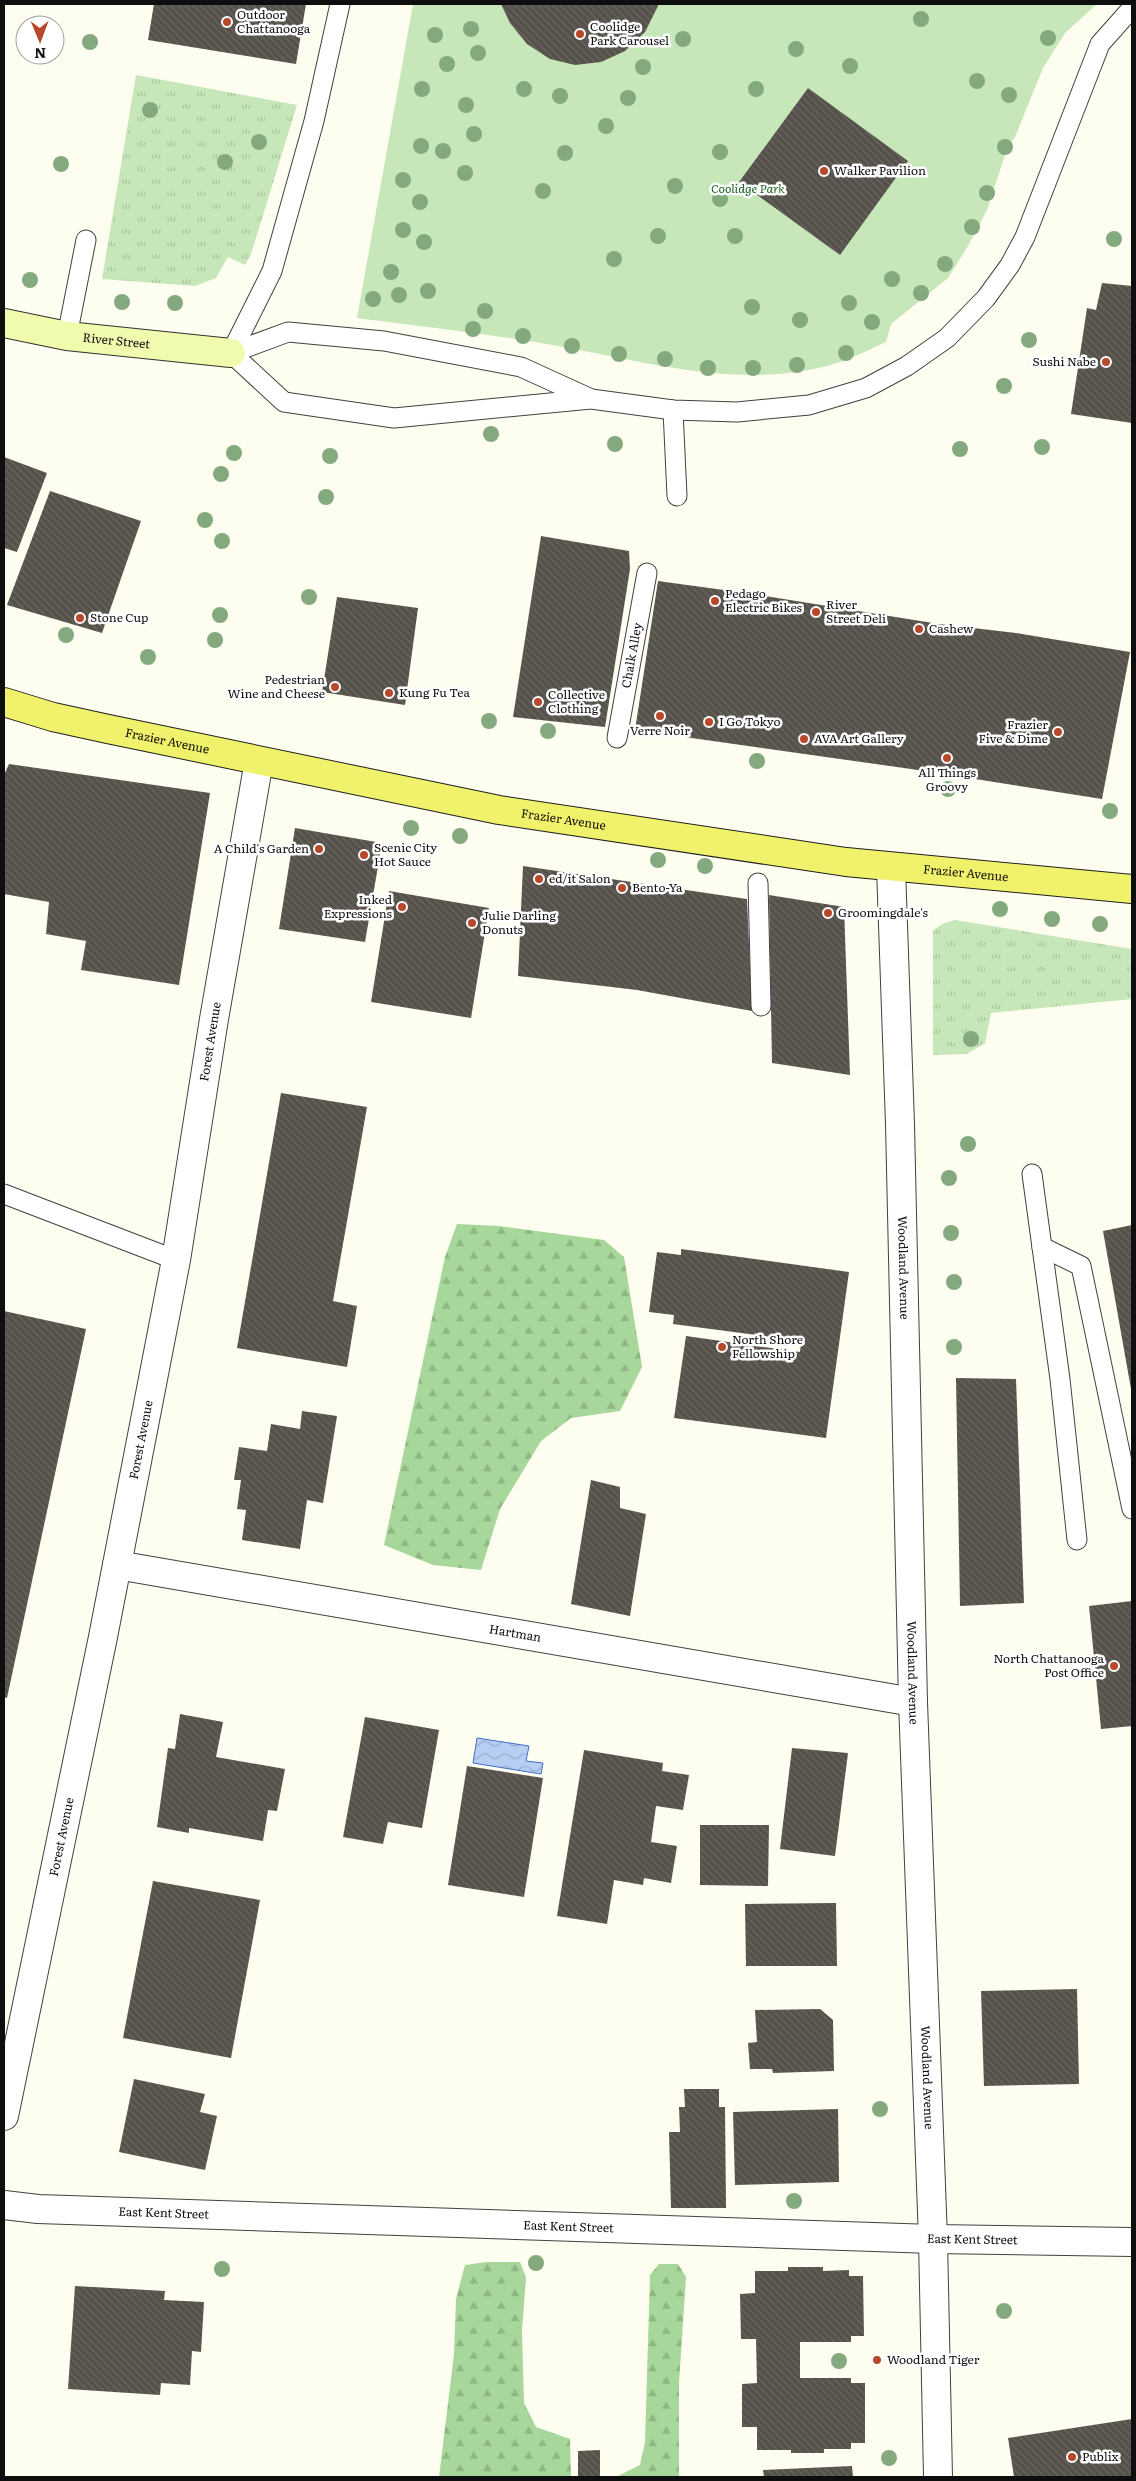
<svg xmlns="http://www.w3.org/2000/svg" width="1136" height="2481" font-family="Literata,serif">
<defs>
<pattern id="grass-tufts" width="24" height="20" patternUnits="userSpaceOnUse" patternTransform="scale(1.25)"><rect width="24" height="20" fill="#c7e7ba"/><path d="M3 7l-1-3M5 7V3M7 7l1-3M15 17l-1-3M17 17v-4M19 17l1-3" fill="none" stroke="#aac59f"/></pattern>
<pattern id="forest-firs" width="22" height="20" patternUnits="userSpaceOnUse" patternTransform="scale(1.25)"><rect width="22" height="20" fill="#a7d79b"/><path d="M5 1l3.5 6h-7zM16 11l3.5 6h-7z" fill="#8fb784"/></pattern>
<pattern id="water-waves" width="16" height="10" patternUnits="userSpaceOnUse" patternTransform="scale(1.25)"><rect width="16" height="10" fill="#b7cdf3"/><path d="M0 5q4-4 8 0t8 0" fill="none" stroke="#9cafcf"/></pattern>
<pattern id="building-back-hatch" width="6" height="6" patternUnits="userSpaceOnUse" patternTransform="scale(1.25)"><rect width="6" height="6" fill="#56524b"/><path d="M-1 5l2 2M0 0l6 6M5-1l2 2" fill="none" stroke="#696661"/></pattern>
</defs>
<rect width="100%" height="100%" fill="#fdfeef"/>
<!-- grass -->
<g fill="url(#grass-tufts)">
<path d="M136,75l161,30 -46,149 -6,11 -17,-8 -12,21 -21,8 -93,-7z"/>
<path d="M955,920l177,29v50l-141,14 -6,30 -18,11 -34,1v-124l9,-7z"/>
</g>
<!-- forest -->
<g fill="url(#forest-firs)">
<path d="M457,1224l42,2 105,14 20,17 18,110 -22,44 -49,7 -30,23 -41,68 -19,61 -48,-5 -49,-20 61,-288z"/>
<path d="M486,2262h34l6,15 -4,54 2,72 12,24 34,12 1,38h-132l15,-123 2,-55 9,-34z"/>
<path d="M659,2264h19l8,13 -7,106v94h-63l24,-12 5,-23 5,-167z"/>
</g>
<!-- park -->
<path fill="#c7e7ba" d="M413,4h684l-32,29 -22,35 -28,69 -7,9 -21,64 -19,36 -20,32 -57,46 -5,18c-16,7 -32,16 -49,21 -98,30 -198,-4 -296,-20 -61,-10 -123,-17 -184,-25z"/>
<!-- water -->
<path fill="url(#water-waves)" stroke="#4170c7" d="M477,1738l52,8 -3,15 17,2 -2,11 -68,-11z"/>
<!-- building -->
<g fill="url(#building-back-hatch)">
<path d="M154,4h152l-10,60 -148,-24z"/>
<path d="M501,4h158l-14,28 -20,19 -24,11 -26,3 -25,-6 -23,-15 -17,-21z"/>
<path d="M808,88l100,73 -68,94 -101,-73z"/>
<path d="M1102,283l30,3v137l-61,-9 16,-106 9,2z"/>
<path d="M4,457l43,16 -30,79 -13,-4z"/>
<path d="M50,491l91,30 -39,112 -95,-28z"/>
<path d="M541,536l88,15 1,18 -25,158 -92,-10z"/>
<path d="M658,581l95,13 186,30 77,9 114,19 -28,147 -184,-29 -283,-40z"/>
<path d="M337,597l81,11 -13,97 -83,-13z"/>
<path d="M9,764l201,29 -31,192 -98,-15 5,-29 -40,-7 3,-32 -45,-8v-119z"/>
<path d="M295,828l87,15 -17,99 -86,-13z"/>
<path d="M523,866l224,33 5,112 -115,-21 -119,-14z"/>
<path d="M389,891l100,17 -18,110 -100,-16z"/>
<path d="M769,895l75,12 6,168 -78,-12z"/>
<path d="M281,1093l86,14 -34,194 24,5 -10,61 -110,-19z"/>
<path d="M1132,1225v164h-1l-28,-158z"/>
<path d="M681,1249l168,23 -23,166 -152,-20 12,-82 114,16 1,-11 -128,-17 1,-9 -25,-3 8,-60 24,3z"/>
<path d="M4,1311l82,18 -79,369 -3,-1z"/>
<path d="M956,1378l60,1 8,224 -64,3z"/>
<path d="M302,1411l35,5 -14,87 -16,-3 -7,49 -58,-9 4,-30 -9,-1 4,-29h-7l5,-33 28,4 4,-27 29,5z"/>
<path d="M591,1480l29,7v21l26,6 -16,102 -59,-12z"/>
<path d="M1132,1601v125l-31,3 -12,-123z"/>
<path d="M180,1714l43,8 -7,35 69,12 -8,42 -9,-1 -5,31 -74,-13v5l-32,-6 11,-79 7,1z"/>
<path d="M365,1717l74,13 -17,98 -34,-6 -5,22 -40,-7z"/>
<path d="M792,1748l56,5 -13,103 -55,-7z"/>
<path d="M584,1750l79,13 -1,8 27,4 -6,35 -27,-4 -5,36 26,4 -6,37 -27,-5 -1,7 -29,-5 -7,44 -50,-8z"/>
<path d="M467,1766l76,12 -19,119 -76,-12z"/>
<path d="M700,1825h69l-1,61 -68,-1z"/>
<path d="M153,1881l107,19 -29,158 -108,-20z"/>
<path d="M836,1903l1,63h-91l-1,-62z"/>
<path d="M1077,1989l2,95 -95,2 -3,-95z"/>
<path d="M820,2009l13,11 1,51 -61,2 -1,-4h-22l-2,-26 9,-1 -2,-32z"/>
<path d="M134,2079l71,15 -5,18 17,4 -12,54 -86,-18z"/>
<path d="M684,2089h35v18h6l1,101h-55l-2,-76h11l-1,-25h6z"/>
<path d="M838,2109l1,73 -104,3 -2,-73z"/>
<path d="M788,2267h35v4l26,-1v6h14l1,60h-13v6h-51v36h51v5h14v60h-14v6h-27v4h-33v-3h-34v-23h-15v-43l15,-1 -1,-44h-15l-1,-45 15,-1v-22h33z"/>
<path d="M75,2286l90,5 -1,9 40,2 -3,50 -9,-1 -2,34 -29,-2 -1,12 -92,-6z"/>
<path d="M1132,2419v58h-118l-6,-39z"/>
<path d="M600,2450v27h-22v-26z"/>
<path d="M852,2466l1,11h-89l-1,-7z"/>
</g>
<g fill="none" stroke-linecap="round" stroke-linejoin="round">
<defs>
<g id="lane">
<path d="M67,336l19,-96"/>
<path d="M231,353l53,49 110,16 197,-19 82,11 64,2 72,-7 57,-17 41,-22 40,-28 39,-40 24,-33 15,-28 75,-193 32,-36"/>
<path d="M231,353l57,-21 96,9 137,26 68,31"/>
<path d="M231,353l41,-82 42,-150 26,-117"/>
<path d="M673,410l4,86"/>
<path id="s1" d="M617,738l30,-165"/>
<path d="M758,883l3,123"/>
<path d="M1032,1174l28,205 17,161"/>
<path d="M4,1194l172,66"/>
<path d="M1042,1247l39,19 51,243"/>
</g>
<g id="street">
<path id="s2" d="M891,868l9,256 13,578 20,537 5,238"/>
<path id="s3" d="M117,1565l796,137"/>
<path id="s4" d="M4,2116l99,-479 73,-377 38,-241 45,-258"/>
<path id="s5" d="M4,2205l34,4 895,30 199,3"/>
</g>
<g id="secondary">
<path id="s6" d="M4,323l63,13 164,17"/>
</g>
<g id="primary">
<path id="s7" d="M4,702l49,15 55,12 391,81 347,52 286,27"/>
</g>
</defs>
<!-- lane casing -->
<use href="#lane" stroke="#414141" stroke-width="21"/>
<!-- street casing -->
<use href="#street" stroke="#414141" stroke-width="30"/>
<!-- secondary casing -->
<use href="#secondary" stroke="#303030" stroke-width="30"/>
<!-- primary casing -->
<use href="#primary" stroke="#1f1f1f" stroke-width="30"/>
<!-- lane -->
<use href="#lane" stroke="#fff" stroke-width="19"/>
<!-- street -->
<use href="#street" stroke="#fff" stroke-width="28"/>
<!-- secondary -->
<use href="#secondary" stroke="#f0fbae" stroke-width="28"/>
<!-- primary -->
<use href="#primary" stroke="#f1f26c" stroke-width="28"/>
</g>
<!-- trees -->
<g fill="#84a97f">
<circle cx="921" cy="19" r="8"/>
<circle cx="471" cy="29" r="8"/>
<circle cx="435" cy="35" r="8"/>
<circle cx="1048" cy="38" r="8"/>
<circle cx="683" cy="39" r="8"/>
<circle cx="90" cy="42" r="8"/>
<circle cx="796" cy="49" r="8"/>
<circle cx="478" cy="53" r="8"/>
<circle cx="447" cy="64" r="8"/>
<circle cx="850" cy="66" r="8"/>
<circle cx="643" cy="67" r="8"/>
<circle cx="977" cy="81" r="8"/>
<circle cx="422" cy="89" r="8"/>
<circle cx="524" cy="89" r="8"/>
<circle cx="756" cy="89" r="8"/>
<circle cx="1009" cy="95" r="8"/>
<circle cx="560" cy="96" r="8"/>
<circle cx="628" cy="98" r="8"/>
<circle cx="466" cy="105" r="8"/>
<circle cx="150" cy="110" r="8"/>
<circle cx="606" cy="126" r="8"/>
<circle cx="474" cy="134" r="8"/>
<circle cx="259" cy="142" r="8"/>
<circle cx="421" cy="146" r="8"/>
<circle cx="1005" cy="147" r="8"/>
<circle cx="443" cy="151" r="8"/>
<circle cx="720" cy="152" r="8"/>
<circle cx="565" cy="153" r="8"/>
<circle cx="225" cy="162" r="8"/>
<circle cx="61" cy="164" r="8"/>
<circle cx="465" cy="173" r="8"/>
<circle cx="403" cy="180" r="8"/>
<circle cx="675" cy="186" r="8"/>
<circle cx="543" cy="191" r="8"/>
<circle cx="987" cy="193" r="8"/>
<circle cx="720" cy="199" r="8"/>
<circle cx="420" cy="202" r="8"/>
<circle cx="972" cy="227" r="8"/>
<circle cx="403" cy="230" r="8"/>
<circle cx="658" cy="236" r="8"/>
<circle cx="735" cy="236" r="8"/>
<circle cx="1114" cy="239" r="8"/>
<circle cx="424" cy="242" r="8"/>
<circle cx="614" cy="259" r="8"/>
<circle cx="945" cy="264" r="8"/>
<circle cx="391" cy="272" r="8"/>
<circle cx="892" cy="279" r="8"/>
<circle cx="30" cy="280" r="8"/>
<circle cx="428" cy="291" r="8"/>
<circle cx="921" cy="293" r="8"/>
<circle cx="399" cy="295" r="8"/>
<circle cx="373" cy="299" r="8"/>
<circle cx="122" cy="302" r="8"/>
<circle cx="175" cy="303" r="8"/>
<circle cx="849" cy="303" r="8"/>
<circle cx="752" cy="307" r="8"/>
<circle cx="485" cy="311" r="8"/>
<circle cx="800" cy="320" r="8"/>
<circle cx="872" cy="322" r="8"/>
<circle cx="473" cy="329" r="8"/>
<circle cx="523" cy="336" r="8"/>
<circle cx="1029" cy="340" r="8"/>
<circle cx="572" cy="346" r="8"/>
<circle cx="846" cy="353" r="8"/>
<circle cx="619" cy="354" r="8"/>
<circle cx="665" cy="359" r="8"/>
<circle cx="797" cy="365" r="8"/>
<circle cx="708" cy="368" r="8"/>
<circle cx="753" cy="368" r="8"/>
<circle cx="1004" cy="386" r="8"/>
<circle cx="491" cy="434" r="8"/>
<circle cx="615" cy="444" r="8"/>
<circle cx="1042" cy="447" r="8"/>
<circle cx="960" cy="449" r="8"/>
<circle cx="234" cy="453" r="8"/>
<circle cx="330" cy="456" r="8"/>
<circle cx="221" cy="474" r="8"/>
<circle cx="326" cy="497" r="8"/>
<circle cx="205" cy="520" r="8"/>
<circle cx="222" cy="541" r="8"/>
<circle cx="309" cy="597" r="8"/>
<circle cx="220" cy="615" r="8"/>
<circle cx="66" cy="635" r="8"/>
<circle cx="215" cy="640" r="8"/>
<circle cx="148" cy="657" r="8"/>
<circle cx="489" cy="721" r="8"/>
<circle cx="548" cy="731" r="8"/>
<circle cx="757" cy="761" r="8"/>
<circle cx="948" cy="789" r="8"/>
<circle cx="1110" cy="811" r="8"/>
<circle cx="411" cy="828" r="8"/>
<circle cx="460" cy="836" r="8"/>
<circle cx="658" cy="860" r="8"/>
<circle cx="705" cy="866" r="8"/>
<circle cx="1000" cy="909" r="8"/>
<circle cx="1052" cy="919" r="8"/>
<circle cx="1100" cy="924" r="8"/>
<circle cx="971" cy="1039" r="8"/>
<circle cx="968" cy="1144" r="8"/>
<circle cx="949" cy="1178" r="8"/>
<circle cx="951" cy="1233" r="8"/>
<circle cx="954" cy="1282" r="8"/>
<circle cx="954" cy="1347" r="8"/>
<circle cx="880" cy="2109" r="8"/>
<circle cx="794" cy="2201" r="8"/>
<circle cx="536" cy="2263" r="8"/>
<circle cx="222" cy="2269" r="8"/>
<circle cx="1004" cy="2311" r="8"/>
<circle cx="839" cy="2361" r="8"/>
<circle cx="889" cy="2458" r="8"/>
</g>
<!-- markers -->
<g fill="#b7482c" stroke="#fff" stroke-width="2">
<circle cx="227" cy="22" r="5"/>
<circle cx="580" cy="34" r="5"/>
<circle cx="824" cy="171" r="5"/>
<circle cx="1106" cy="362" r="5"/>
<circle cx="715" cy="601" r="5"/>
<circle cx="816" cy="612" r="5"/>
<circle cx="80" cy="618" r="5"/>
<circle cx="919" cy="629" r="5"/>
<circle cx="335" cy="687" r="5"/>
<circle cx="389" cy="693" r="5"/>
<circle cx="538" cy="702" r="5"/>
<circle cx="660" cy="716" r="5"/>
<circle cx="709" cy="722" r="5"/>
<circle cx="1058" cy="732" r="5"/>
<circle cx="804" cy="739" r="5"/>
<circle cx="947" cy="758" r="5"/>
<circle cx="319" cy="849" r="5"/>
<circle cx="364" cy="855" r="5"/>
<circle cx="539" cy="879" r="5"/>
<circle cx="622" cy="888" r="5"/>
<circle cx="402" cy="907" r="5"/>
<circle cx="828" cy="913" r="5"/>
<circle cx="472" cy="923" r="5"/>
<circle cx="722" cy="1347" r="5"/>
<circle cx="1114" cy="1666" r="5"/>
<circle cx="877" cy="2360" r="5"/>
<circle cx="1072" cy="2457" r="5"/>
</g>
<g text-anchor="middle" stroke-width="5" stroke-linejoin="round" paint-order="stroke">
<!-- poi labels -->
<g font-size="12" fill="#0e0e0e" stroke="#fff" text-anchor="start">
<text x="237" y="19">Outdoor<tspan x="237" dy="14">Chattanooga</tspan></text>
<text x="590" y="31">Coolidge<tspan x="590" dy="14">Park Carousel</tspan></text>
<text x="834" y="175">Walker Pavilion</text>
<text x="1096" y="366" text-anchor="end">Sushi Nabe</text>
<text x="725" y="598">Pedago<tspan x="725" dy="14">Electric Bikes</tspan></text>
<text x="826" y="609">River<tspan x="826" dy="14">Street Deli</tspan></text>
<text x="90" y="622">Stone Cup</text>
<text x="929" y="633">Cashew</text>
<text x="325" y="684" text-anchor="end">Pedestrian<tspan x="325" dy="14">Wine and Cheese</tspan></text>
<text x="399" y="697">Kung Fu Tea</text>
<text x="548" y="699">Collective<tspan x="548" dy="14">Clothing</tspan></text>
<text x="719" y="726">I Go Tokyo</text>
<text x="1048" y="729" text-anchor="end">Frazier<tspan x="1048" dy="14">Five &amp; Dime</tspan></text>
<text x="660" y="735" text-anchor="middle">Verre Noir</text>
<text x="814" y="743">AVA Art Gallery</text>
<text x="947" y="777" text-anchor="middle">All Things<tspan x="947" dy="14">Groovy</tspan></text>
<text x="374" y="852">Scenic City<tspan x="374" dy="14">Hot Sauce</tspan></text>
<text x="309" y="853" text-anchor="end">A Child's Garden</text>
<text x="549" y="883">ed/it Salon</text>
<text x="632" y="892">Bento-Ya</text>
<text x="392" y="904" text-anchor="end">Inked<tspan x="392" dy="14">Expressions</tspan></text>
<text x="838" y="917">Groomingdale's</text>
<text x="482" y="920">Julie Darling<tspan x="482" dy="14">Donuts</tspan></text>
<text x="732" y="1344">North Shore<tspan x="732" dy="14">Fellowship</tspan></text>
<text x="1104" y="1663" text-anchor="end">North Chattanooga<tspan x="1104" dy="14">Post Office</tspan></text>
<text x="887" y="2364">Woodland Tiger</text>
<text x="1082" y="2461">Publix</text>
</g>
<!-- park labels -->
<g font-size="12" font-style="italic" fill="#216324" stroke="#fff">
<text x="748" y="193">Coolidge Park</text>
</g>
<!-- street labels -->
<g font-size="12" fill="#0e0e0e" stroke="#fff">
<text dy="4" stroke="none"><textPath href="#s6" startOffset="114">River Street</textPath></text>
<text dy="4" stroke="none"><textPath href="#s1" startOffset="84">Chalk Alley</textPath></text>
<text dy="4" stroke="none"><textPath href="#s7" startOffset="168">Frazier Avenue</textPath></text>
<text dy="4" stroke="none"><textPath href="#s7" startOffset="572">Frazier Avenue</textPath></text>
<text dy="4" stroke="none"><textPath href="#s7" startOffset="978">Frazier Avenue</textPath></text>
<text dy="4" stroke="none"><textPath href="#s4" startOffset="1094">Forest Avenue</textPath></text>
<text dy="4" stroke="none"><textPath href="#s2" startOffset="400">Woodland Avenue</textPath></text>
<text dy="4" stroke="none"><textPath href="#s4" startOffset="690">Forest Avenue</textPath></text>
<text dy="4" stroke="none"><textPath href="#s3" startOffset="404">Hartman</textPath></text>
<text dy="4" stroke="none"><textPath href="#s2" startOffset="805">Woodland Avenue</textPath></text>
<text dy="4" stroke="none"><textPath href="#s4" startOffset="285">Forest Avenue</textPath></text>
<text dy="4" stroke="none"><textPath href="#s2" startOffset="1210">Woodland Avenue</textPath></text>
<text dy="4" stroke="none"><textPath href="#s5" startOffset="160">East Kent Street</textPath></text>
<text dy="4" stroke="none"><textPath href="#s5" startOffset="565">East Kent Street</textPath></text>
<text dy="4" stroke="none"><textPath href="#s5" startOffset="969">East Kent Street</textPath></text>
</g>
</g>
<!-- border -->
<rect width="1136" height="2481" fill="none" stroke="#0e0e0e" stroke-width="10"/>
<!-- north arrow -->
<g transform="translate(40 40) rotate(179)"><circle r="24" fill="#ffffff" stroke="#9f9f9f"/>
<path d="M0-4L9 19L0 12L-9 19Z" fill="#b7482c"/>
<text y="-8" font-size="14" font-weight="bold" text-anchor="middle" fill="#0e0e0e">N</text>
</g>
</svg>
